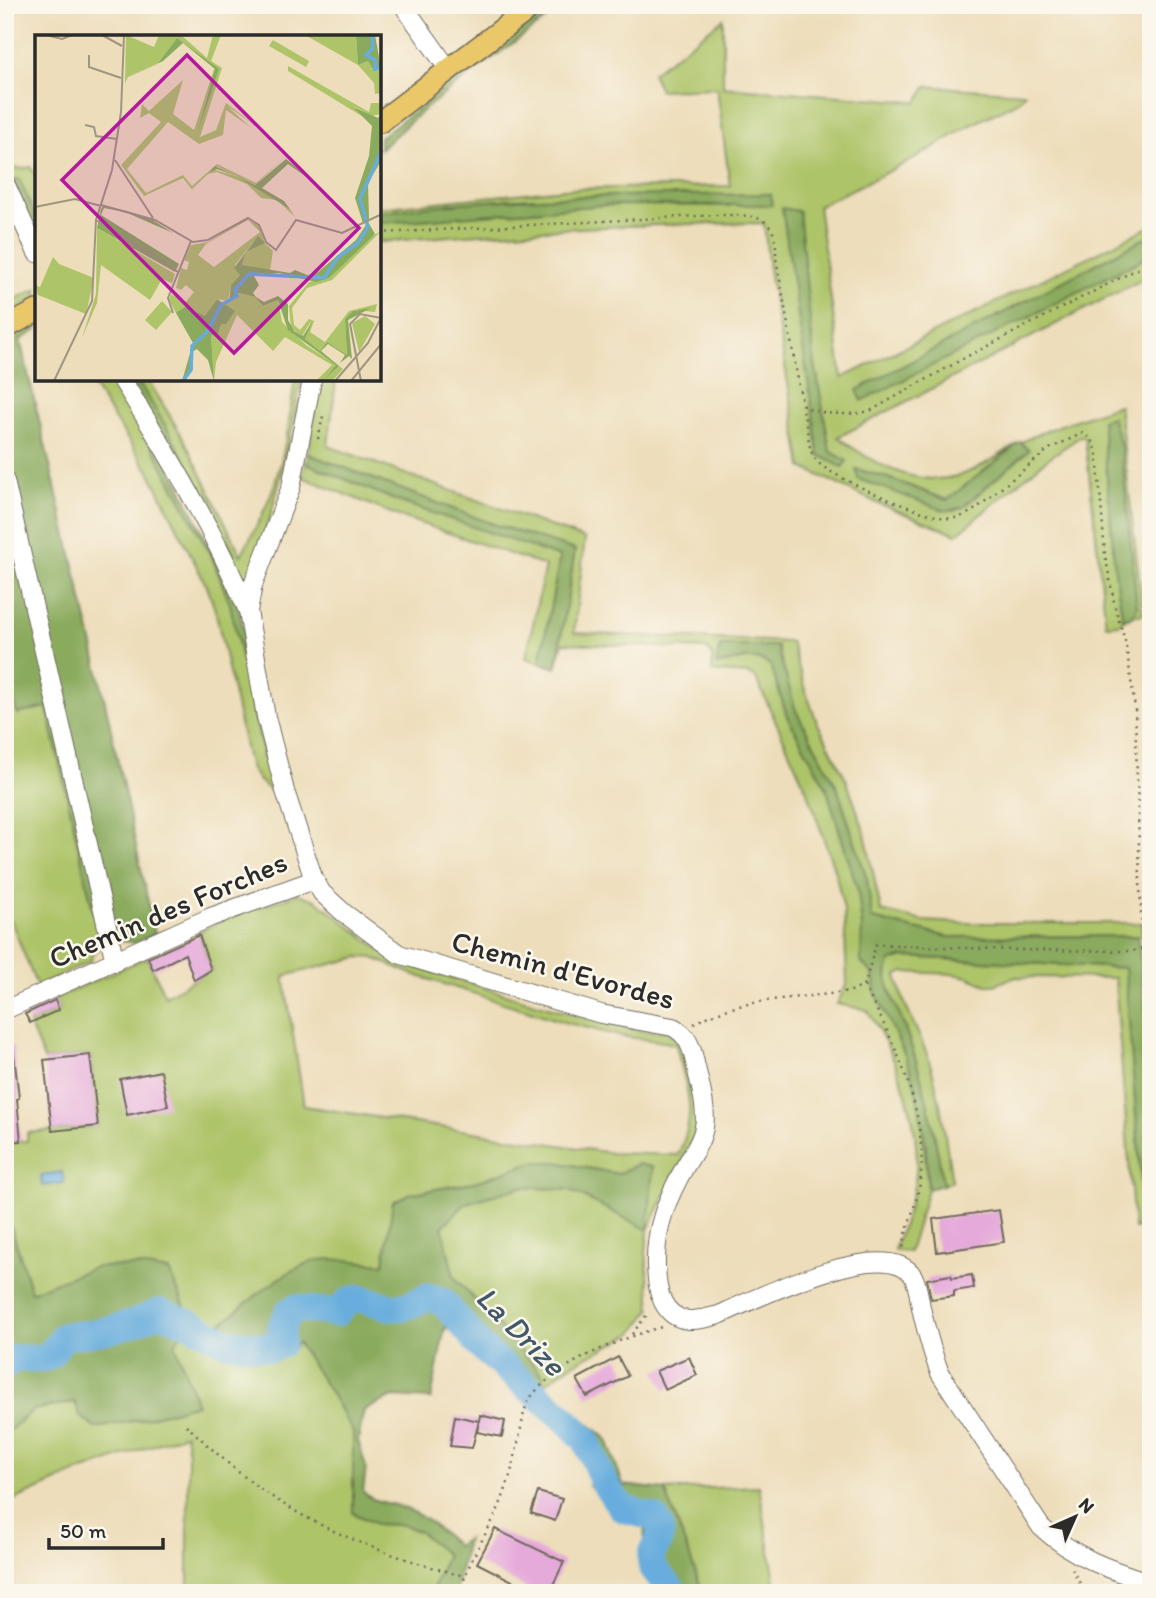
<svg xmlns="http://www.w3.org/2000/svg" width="1156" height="1598" font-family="Itim,sans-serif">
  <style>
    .green { fill: #adc469; stroke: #6c784a; stroke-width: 2; fill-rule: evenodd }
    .forest { fill: #8aaa5d; stroke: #5a6a44; stroke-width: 2 }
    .water { fill: #67addd; stroke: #496c84; stroke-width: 2 }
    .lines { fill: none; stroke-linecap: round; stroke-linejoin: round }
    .river { stroke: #67addd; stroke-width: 28 }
    .building { fill: #e5aada }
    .minor-casing { stroke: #6f695d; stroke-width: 20 }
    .major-casing { stroke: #6f695d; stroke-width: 24 }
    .path { stroke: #6f695d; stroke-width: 2.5; stroke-dasharray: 2 5; stroke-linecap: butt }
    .minor { stroke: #fff; stroke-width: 18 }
    .major { stroke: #eac769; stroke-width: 21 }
    .labels { text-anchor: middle; stroke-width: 5; stroke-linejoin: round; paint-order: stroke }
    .street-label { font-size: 30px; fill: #2b2b2b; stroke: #fbf7ec }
    .water-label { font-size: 32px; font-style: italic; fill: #405869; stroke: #fbf7ec }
    .inset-river { fill: none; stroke: #67addd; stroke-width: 3.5 }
    .inset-road { fill: none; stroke: #9f9681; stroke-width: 2 }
    .view { fill: #b5179e; fill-opacity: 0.15; stroke: #b5179e; stroke-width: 3.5 }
    .inset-edge { fill: none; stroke: #2b2b2b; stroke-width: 3.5 }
  </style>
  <rect width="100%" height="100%" fill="#fbf7ec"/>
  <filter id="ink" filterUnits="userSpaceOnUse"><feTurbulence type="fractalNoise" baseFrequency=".0143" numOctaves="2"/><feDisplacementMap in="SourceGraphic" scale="14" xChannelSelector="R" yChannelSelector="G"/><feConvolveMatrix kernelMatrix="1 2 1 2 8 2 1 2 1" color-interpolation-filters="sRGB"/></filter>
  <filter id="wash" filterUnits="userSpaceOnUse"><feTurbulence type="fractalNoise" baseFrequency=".00686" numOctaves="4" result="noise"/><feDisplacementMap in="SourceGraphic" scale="28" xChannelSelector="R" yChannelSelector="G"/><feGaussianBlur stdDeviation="1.57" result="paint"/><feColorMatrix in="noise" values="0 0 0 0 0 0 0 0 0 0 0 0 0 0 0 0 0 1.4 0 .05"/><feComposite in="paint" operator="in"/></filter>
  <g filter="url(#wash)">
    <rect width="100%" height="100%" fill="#edddba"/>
    <path class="green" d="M723 19V87L917 102 927 86 1025 93 1019 101 969 126 914 159 818 206 842 378 1151 226V235L858 390 862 400 1151 255V275L838 437C874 465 921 491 966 473 985 466 1001 453 1018 444 1049 427 1086 417 1119 405L1143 614 1132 616 1137 608 1121 446 1112 418 1102 420 1115 571 1123 620 1120 624 1106 625 1085 438 1081 436 1046 460 957 534 877 503 802 467 769 270 764 223C634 224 509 230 380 242L381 223 606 205 731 206 669 196H598L508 199 380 213V208L564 189 730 186 717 88 660 90 652 73ZM814 358 830 452 846 461 843 467 819 454ZM1028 450 963 507 954 511 856 470 888 478 947 500Z
      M6 166 21 169 31 167 37 179V220L19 180 13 182Z
      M37 289V298L5 315V304Z
      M89 380H110L147 437 212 557 230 604 264 759 269 758 277 791 273 792 259 781 251 769 247 756 216 613 208 589 150 473Z
      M137 380H148L185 441 241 555C255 530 269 504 277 476 287 445 290 412 295 380H301C289 452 272 523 244 591L228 556 234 554 209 501Z
      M320 380H336L328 446 585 539 574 633 791 642 806 692 817 722 846 779 865 833 881 911 923 921 960 923H1141L1142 936 948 937 872 919 867 879 837 787 796 711 777 646H720L716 665C734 662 757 652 771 666L787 716 826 787 858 891 862 926 861 962 873 974 875 991 904 1053 914 1081 921 1112 928 1189 909 1252 894 1250C903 1225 913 1200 916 1173 921 1121 895 1052 867 1010L837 1004 847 983 844 910 836 875 809 795 756 678 749 674 712 672V655L707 649 563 643 556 668 575 550 490 523 308 454Z
      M306 463 395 500 560 557 540 663 526 658 545 566 396 515 302 477Z
      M5 660 17 713 47 706 101 946 92 955 91 961 37 987 11 921 5 922Z
      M298 894 316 900 391 958 414 967 609 1025 644 1031H666L687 1049 700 1124 648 1230 646 1252 651 1309 632 1334 571 1365 543 1385V1375L454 1277 442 1227 466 1203 521 1187 570 1190 584 1195 638 1164 618 1174 556 1162H532L475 1182 409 1194 393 1202 384 1264 319 1260 254 1297 211 1332 190 1319 169 1271 31 1292 5 1207V1142L27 1141V1133L98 1126 90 1055 44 1060 29 1023 59 1010 54 999 147 957 165 996 211 970 198 932 231 916ZM359 957 373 958 412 974 564 1022 620 1036 665 1042 676 1045C686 1088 699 1112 678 1155L611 1153 304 1106 284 976Z
      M903 957 1125 968 1143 1212H1151V1223L1134 1229 1115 978 1015 977 994 985H986L968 977 954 974 904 972 897 975C901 1002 916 1026 926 1052 941 1092 945 1138 952 1181L943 1185C934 1124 922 1071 899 1013 892 996 882 980 890 962Z
      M185 1327 215 1343 245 1347 255 1352 283 1356 298 1343 330 1392 353 1432V1513L376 1524 404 1525 420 1532 447 1555 431 1593H188V1454L185 1434 75 1473 5 1504V1434L33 1410 75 1402 80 1416 95 1428 144 1419 196 1404 175 1344Z
      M759 1486 777 1593H703L665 1490Z"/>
    <path class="forest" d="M553 5H565L475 71 422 111 380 149V137Z
      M16 179H19L37 220V236L13 182Z
      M771 194 772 205H606L380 223V213C509 193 641 196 771 194Z
      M782 208 799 211 814 358 830 451 847 461 842 467 819 455Z
      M1151 235V255L862 401 857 390Z
      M37 322V330L20 340 91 637 155 934 135 943 121 940 101 946 47 707 17 714 5 660V340Z
      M110 380H118L160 445 239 607 269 758 264 759 230 604 212 557 147 437Z
      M130 380H137C174 436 205 495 234 555L228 556Z
      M1112 417 1121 446 1137 608 1132 616 1123 620 1115 571 1102 420Z
      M1020 442 1029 450 963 507 946 511 858 479 856 469 888 478 947 500Z
      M308 454 490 523 575 550 556 668 540 663 560 557 395 500 306 463Z
      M720 646H777L796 711 837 787 867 879 872 919 948 937 1138 936 1151 1070V1212L1144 1213 1125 968 903 957 890 962C882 980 892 996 899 1013 922 1070 934 1124 943 1185L928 1189 926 1146 914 1081 904 1053 875 991 873 974 861 962 862 926 858 891 826 787 787 716 771 666C757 652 733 662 716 665Z
      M532 1162H556L618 1174 638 1164 653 1167 648 1230 570 1190 521 1187 466 1203 442 1227 454 1277 543 1375V1385L607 1439 623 1485 665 1490 703 1593H658L642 1569 645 1528 607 1506 589 1485 593 1478C591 1470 590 1459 587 1452 573 1422 502 1372 474 1351 464 1343 457 1333 445 1327L431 1399 393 1397 364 1410 358 1441 366 1467 363 1492C374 1503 384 1501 398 1506 422 1513 439 1530 457 1546L467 1539 455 1593H431L447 1555 420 1532 404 1525 376 1524 353 1513V1432L330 1392 298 1343 283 1356C257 1355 235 1342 211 1332 236 1312 288 1265 319 1260 339 1257 363 1263 384 1264L393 1202 409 1194 475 1182Z
      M5 1207 31 1292 95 1267 139 1266 169 1271 190 1319 175 1344 197 1404 144 1419 95 1428 80 1416 75 1402 33 1410 5 1434Z"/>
    <path class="water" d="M62 1172 64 1183 42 1186 41 1175Z"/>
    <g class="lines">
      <path class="river" d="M5 1365 16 1358 41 1359 49 1356 64 1336C100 1333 126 1328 159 1312L187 1322 227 1342 273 1348 281 1344V1328L289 1311 296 1308 336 1313 349 1301 358 1298 392 1307H405L427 1297 434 1298 444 1303 483 1349 562 1416 586 1440 604 1483 622 1508 655 1518C671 1540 646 1546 652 1566 654 1572 669 1585 674 1593"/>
    </g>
    <g id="blocks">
      <path class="building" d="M199 935 211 970 194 980 185 954 153 970 148 958Z
        M55 1000 59 1010 30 1023 25 1014Z
        M5 1046H13L19 1098 17 1099 21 1141 5 1142Z
        M90 1055 98 1126 52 1131 44 1060Z
        M161 1071 168 1106 127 1115 120 1079Z
        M999 1210 1004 1242 937 1252 933 1219Z
        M951 1275 952 1278 972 1275 974 1288 954 1291V1296L931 1299 927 1279Z
        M618 1357 628 1376 587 1397 577 1379Z
        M689 1357 697 1375 665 1390 656 1371Z
        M480 1415 505 1421 502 1437 477 1432Z
        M455 1416 479 1421 472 1448 450 1446Z
        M538 1492 562 1499 555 1521 531 1513Z
        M495 1529 564 1562 549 1593H536L477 1563Z"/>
    </g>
  </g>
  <g filter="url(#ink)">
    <use href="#blocks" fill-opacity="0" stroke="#6f695d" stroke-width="2"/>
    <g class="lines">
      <g class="minor-casing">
        <path id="minor" d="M403 5 449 70
          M5 183 37 253
          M122 380C169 455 213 529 248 611
          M312 380 291 487 253 585 248 611 266 717 285 791 314 880 322 893 344 913 399 954 601 1014 673 1027C685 1034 689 1041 693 1054 697 1074 708 1107 704 1127 702 1141 693 1153 686 1165 667 1198 655 1227 656 1266 657 1279 657 1290 663 1302 675 1326 697 1321 719 1315 752 1300 887 1234 913 1276 919 1287 919 1300 922 1312 927 1333 932 1353 940 1373L1041 1527C1075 1558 1108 1569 1151 1583
          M5 481 115 962
          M5 1010 211 917 314 880"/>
      </g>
      <g class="major-casing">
        <path id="major" d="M380 122 534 5
          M5 328 37 311"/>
      </g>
      <path class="path" d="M380 233 717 215C754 215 778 213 776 258L810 447C812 455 815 460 821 465 841 481 922 516 947 518 959 519 967 515 977 508L1049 449 1083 433 1089 437 1094 443 1097 453 1105 554 1115 607 1126 644 1135 709 1142 949
        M803 404C814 416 857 416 872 410L968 356 1151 262
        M318 439 324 412
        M1142 949 1151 938
        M864 986C895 1043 926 1107 921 1175 919 1200 907 1223 903 1248
        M694 1024C742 995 803 1000 856 990L865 983 876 944 1012 950 1132 951 1142 949
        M632 1334 649 1312
        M186 1425C212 1449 238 1474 268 1494 326 1534 396 1558 464 1576
        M1072 1569 1085 1593
        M460 1593C468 1559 489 1532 502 1500 510 1478 516 1455 520 1433 522 1424 523 1415 526 1406 541 1369 626 1336 662 1327"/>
      <use href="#minor" class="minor"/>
      <use href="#major" class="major"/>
    </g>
  </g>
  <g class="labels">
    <g class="street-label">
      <text transform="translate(168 910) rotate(-23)" y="10">Chemin des Forches</text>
      <text transform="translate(563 970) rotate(15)" y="10">Chemin d'Evordes</text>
    </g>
    <g class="water-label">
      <text transform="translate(521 1331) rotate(45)" y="11">La Drize</text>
    </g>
  </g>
  <g transform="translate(35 35)">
    <rect width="346" height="346" fill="#edddba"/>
    <path d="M91 0 119 12 124 0H146L172 23 178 0H186L176 26 187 33 165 102 181 95 191 68 217 88 192 71 215 92 191 75 188 100 164 109 133 87 92 134 111 158 148 140 157 151 182 129 221 148 250 122 220 150 181 131 180 135 201 141 246 166 255 174 260 182 242 165 226 163 212 149 182 137 173 139 157 154 159 157 148 143 109 161 86 130 126 87 114 78 105 83 107 69 114 76 148 45 138 79 159 95 179 34H183L142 3 123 28 93 42 90 48ZM241 0 238 5 274 26 271 32 234 11ZM270 0H321L323 30 333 26 339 36 346 33V58L340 59 339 48 323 30ZM253 31 334 77 336 68H346V79L337 81 318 71 330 83 253 36ZM212 184 224 191 230 208 238 216 235 236 207 230 211 217 229 208 220 205 200 230 205 240 196 250 193 266 182 264 170 282 159 276 141 278 134 265 136 259 150 268 159 257 151 250 146 255 141 253 146 233 152 235 154 227 149 225 156 210 173 207ZM213 185 225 197 179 232 163 220 171 209ZM62 193 140 239 137 248 127 244 115 265 66 230 62 268 47 303 61 259ZM346 196 297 245 272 253 257 273 259 290 265 295 274 284 279 286 275 297 290 307 314 276 342 269 340 277 321 275 310 284 312 320 292 307 285 316 270 304 276 286 267 301 256 293 254 271 274 247 294 243 327 207ZM18 222 24 229 59 243 51 279 3 260 0 250 5 252ZM204 258 220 262 228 271 243 265 247 287 271 310 302 330 290 344 304 331 308 334 297 346H281L297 330 250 302 238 316 202 280 181 327 179 346 176 300 186 289 190 269ZM127 266 137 277 121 295 110 285ZM330 281 340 289 324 317 317 288Z" fill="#adc469" fill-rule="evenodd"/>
    <path d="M321 0H340L346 33 339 36 333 26 323 30ZM142 3 184 34 163 96 180 34 148 8 128 26 91 44 123 28ZM318 72 343 83 346 79V126L333 148 334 184 328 188 320 163 334 121 337 91ZM251 124 283 150 253 129 227 153 249 166 255 174 201 141 182 134 174 137 180 131 220 150ZM68 171 92 176 116 184 138 198 90 177 69 173 66 180 144 229 140 237 62 193 66 174ZM333 187 340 199 294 243 281 247 244 238 219 241 224 250 218 258 221 262 229 267 243 261 253 269V285L259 296 268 301 277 287 270 304 285 316 292 307 312 320 310 284 318 276 336 273 313 285 317 324 314 321 305 328 310 320 293 309 286 316 304 331 290 344 301 330 253 295 243 265 228 271 220 262 204 258 194 266 196 250 205 240 199 233 223 201 230 208 211 217 207 230 255 238 260 235 277 242 321 205ZM182 264 200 276 191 289H186L182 301 176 300 179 346 173 325 162 314 157 317 158 333 147 346 158 308 141 278 150 272 170 281Z" fill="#8aaa5d"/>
    <path class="inset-river" d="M337 0 338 13 331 20 340 25V34L347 32M148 346 156 335 157 311 173 296 186 270 202 261 200 255 214 239 289 243 303 222 323 208 333 192 325 164 347 115"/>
    <path class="inset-road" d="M11 0 27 4 37 0M67 0 87 11M54 20V32L86 43M50 90 59 92 61 101 82 104M80 125 118 183M66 170 120 185 158 207 173 205 213 183 224 190 231 207 241 215 261 185 307 198 347 179M0 172 40 164 66 171M61 185 143 237M138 278 133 263 156 206M19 346 57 266 61 185 77 135 86 77 89 0M300 346 333 308 347 281M316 346 347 308M326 346 315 289 325 279 346 283"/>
    <path class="view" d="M152 20 324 193 199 318 27 145Z"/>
    <rect width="346" height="346" class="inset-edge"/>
  </g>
  <rect width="1156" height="1598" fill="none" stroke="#fbf7ec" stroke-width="28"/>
  <g transform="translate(1075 1517) rotate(45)" stroke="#fbf7ec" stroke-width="5" paint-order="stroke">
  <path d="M0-5L12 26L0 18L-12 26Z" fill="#2b2b2b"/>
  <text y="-10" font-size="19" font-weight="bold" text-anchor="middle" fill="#2b2b2b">N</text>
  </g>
  <path d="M49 1538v10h114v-10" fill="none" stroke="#2b2b2b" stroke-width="3.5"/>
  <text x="60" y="1538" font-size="21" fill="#2b2b2b" stroke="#fbf7ec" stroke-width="5" paint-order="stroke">50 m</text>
</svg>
